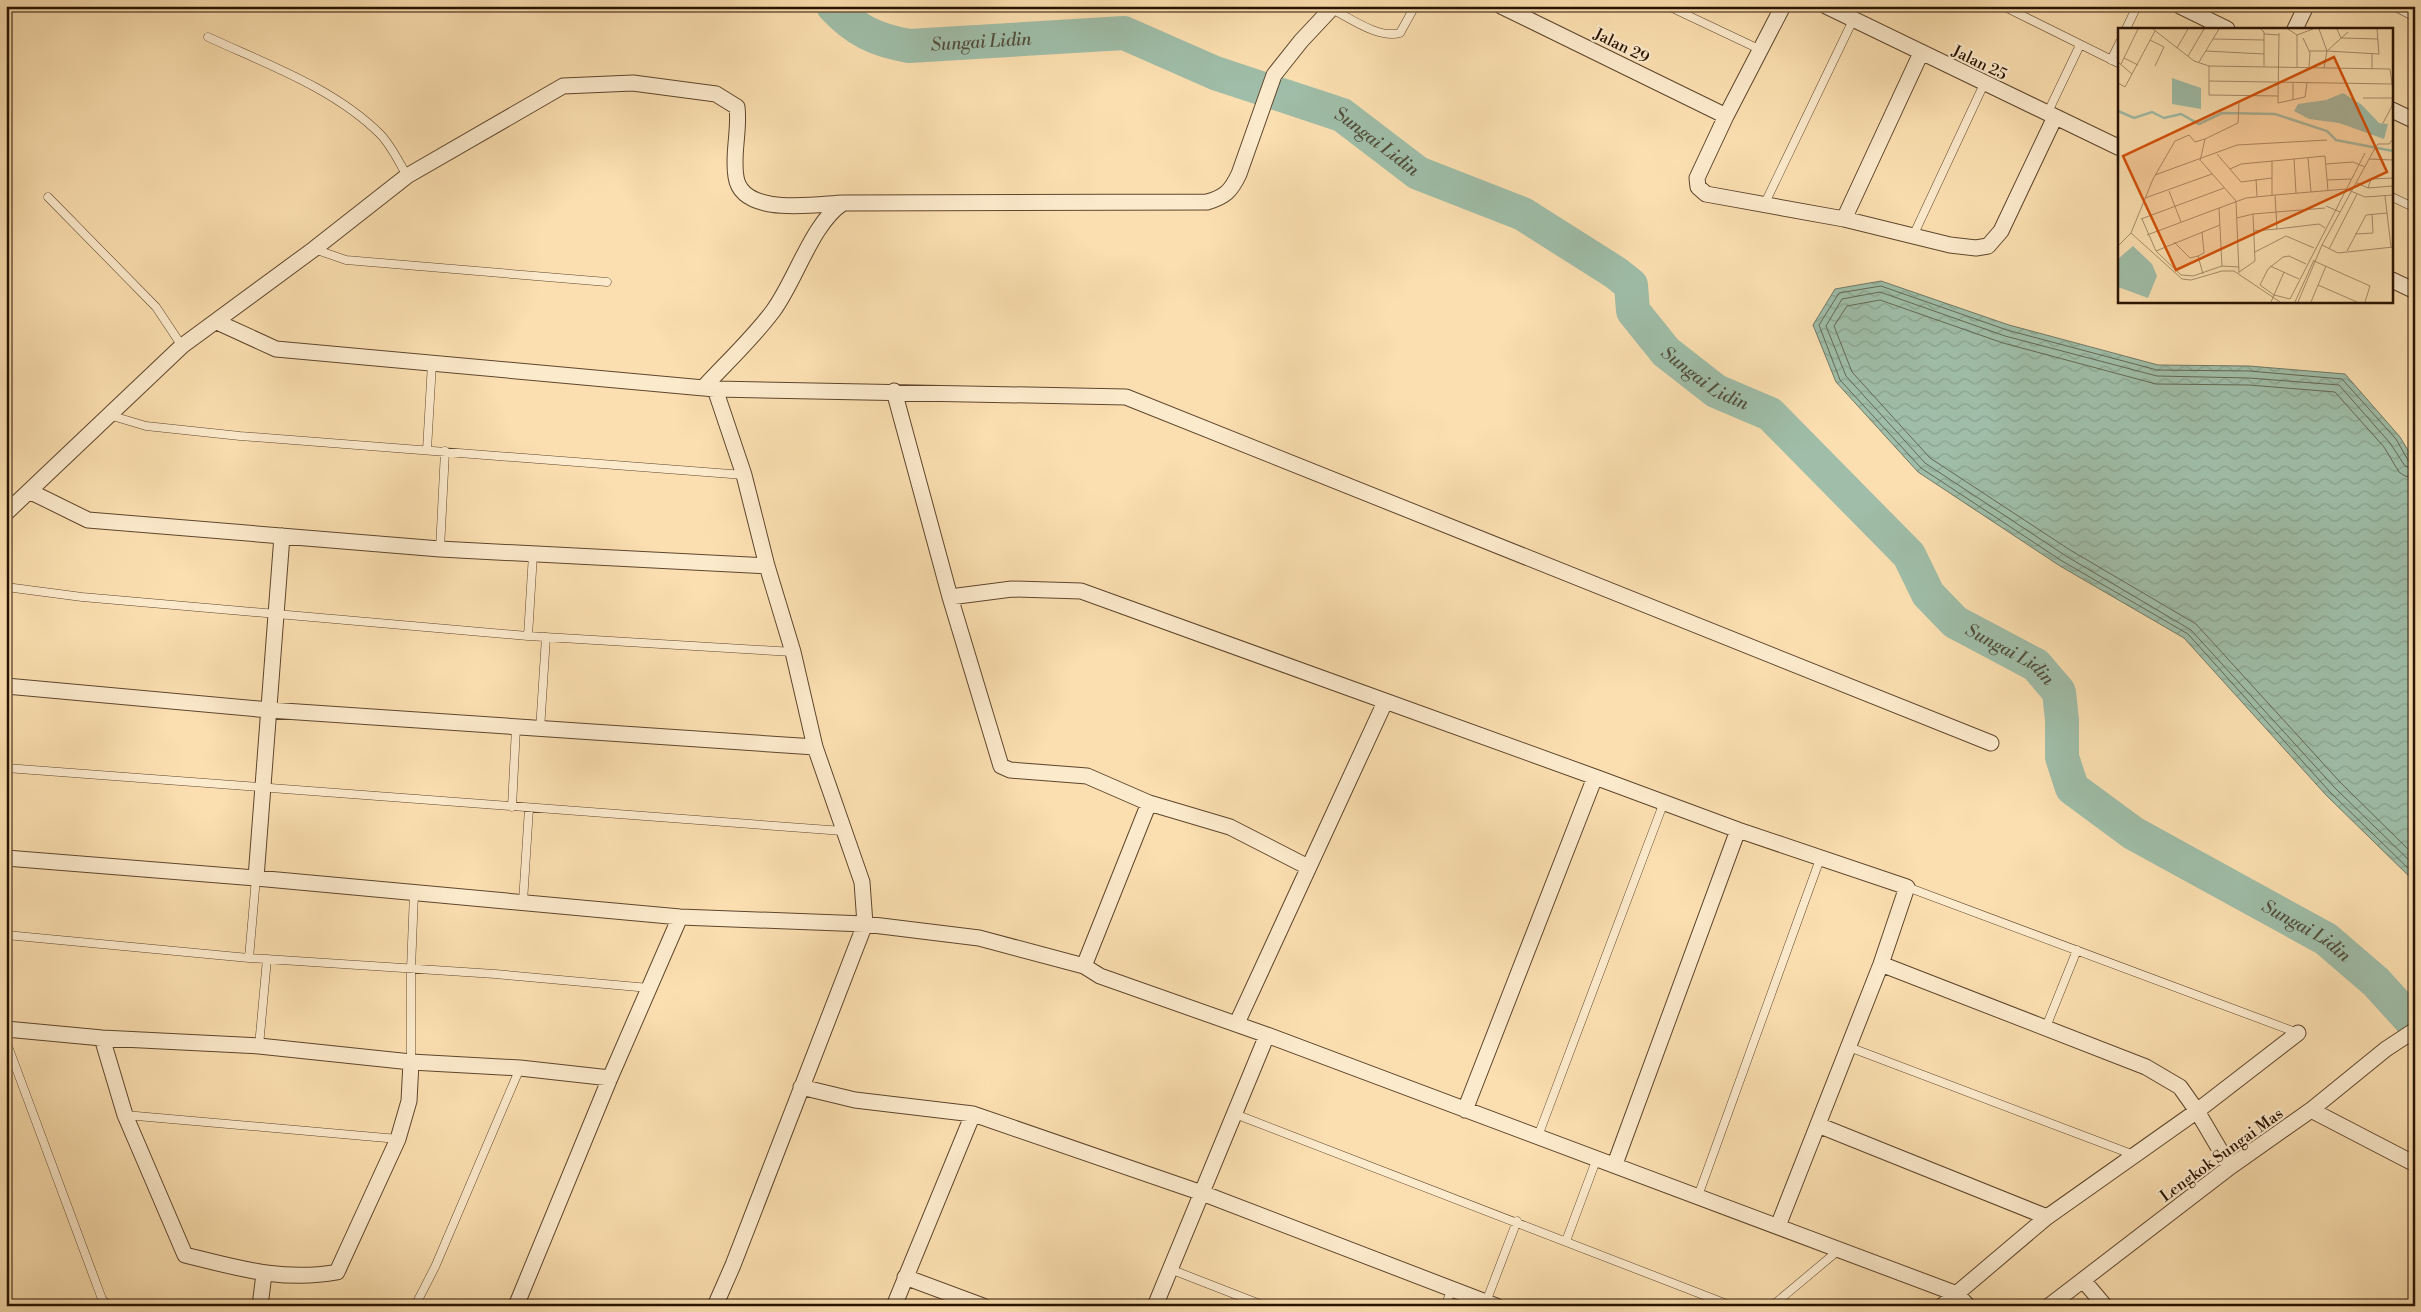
<svg xmlns="http://www.w3.org/2000/svg" width="2421" height="1312" font-family="'Libre Bodoni',serif">
  <style>
    .water { fill: url(#water-waves); stroke: #707965 }
    .lines { fill: none; stroke-linecap: round; stroke-linejoin: round }
    .shore { stroke: #646854; stroke-width: 1 }
    .river { stroke: #9fbda8; stroke-width: 34 }
    .lane-casing { stroke: #5e462c; stroke-width: 9 }
    .street-casing { stroke: #5e462c; stroke-width: 17 }
    .lane { stroke: #fceacc; stroke-width: 8 }
    .street { stroke: #fceacc; stroke-width: 15 }
    .labels { text-anchor: middle; stroke-width: 4.5; stroke-linejoin: round; paint-order: stroke }
    .street-label { font-size: 16px; fill: #291300; stroke: #fceacc }
    .water-label { font-size: 18px; font-style: italic; fill: #524e3b; stroke: #fceacc }
    .inset-river { fill: none; stroke: #9fbda8; stroke-width: 2.5 }
    .inset-road { fill: none; stroke: #a78d6a; stroke-width: 1 }
    .view { fill: #d5520b; fill-opacity: 0.15; stroke: #d5520b; stroke-width: 2.5 }
    .inset-edge { fill: none; stroke: #291300; stroke-width: 2.5 }
  </style>
  <defs>
    <pattern id="water-waves" width="16" height="10" patternUnits="userSpaceOnUse" patternTransform="scale(1.25)"><rect width="16" height="10" fill="#9fbda8"/><path d="M0 5q4-4 8 0t8 0" fill="none" stroke="#89a28f"/></pattern>
  </defs>
  <rect width="100%" height="100%" fill="#fbdfb0"/>
  <filter id="stains"><feTurbulence type="fractalNoise" baseFrequency=".004" numOctaves="4"/><feColorMatrix values="0 0 0 0 .2 0 0 0 0 .09 0 0 0 0 .02 0 0 0 .5 -.17"/></filter>
  <radialGradient id="worn" r=".72"><stop offset=".6" stop-color="#630" stop-opacity="0"/><stop offset="1" stop-color="#630" stop-opacity=".3"/></radialGradient>
  <path class="water" d="M1881 281 2009 325 2158 365 2249 366 2345 374 2400 437 2415 462V882L2326 795 2184 638 2060 566 1918 472 1836 382 1813 325 1835 289Z"/>
  <g class="lines">
    <path class="shore" d="M2415 464 2409 462 2396 439 2342 379 2249 371 2157 370 2007 330 1881 286 1839 293 1819 325 1840 380 1921 468 2062 561 2188 634 2330 792 2415 875
      M2415 470 2405 466 2390 443 2339 385 2249 378 2157 376 2005 336 1880 292 1842 299 1826 326 1846 376 1925 463 2066 556 2191 630 2335 788 2415 866
      M2415 478 2405 476 2399 472 2384 447 2335 392 2249 385 2156 384 2003 343 1880 300 1847 306 1834 326 1852 372 1930 458 2070 550 2196 624 2340 782 2415 856"/>
    <path class="river" id="s1" d="M833 6C856 31 876 40 909 46L1124 33 1215 73 1342 115 1418 173 1523 214 1616 273 1631 285 1633 311 1666 352 1716 391 1770 414 1909 555 1928 594 1955 622 2036 665 2059 692 2062 720V757L2072 788 2133 833 2326 939 2376 982 2415 1025"/>
    <g class="lane-casing">
      <path id="lane" d="M1668 6 1761 50
        M2003 6 2120 64
        M2393 6 2415 17
        M1330 8C1350 18 1378 39 1400 33L1415 6
        M2126 29 2137 6
        M208 37C266 64 334 88 380 134 391 145 399 162 407 176
        M2111 60 2120 42
        M2047 114 2080 45
        M48 197 156 307 182 346
        M2392 197 2415 208
        M1765 203 1853 20
        M1913 236 1984 84
        M314 249 346 260 607 282
        M109 415 146 426 240 436 744 475
        M427 450 432 363
        M440 549 445 451
        M6 587 82 597 528 636 793 652
        M528 636 533 554
        M540 730 546 637
        M6 768 843 831
        M512 807 516 728
        M1907 887 2298 1033
        M523 902 529 808
        M6 935 249 958 495 974 649 988
        M249 958 256 878
        M2046 1027 2077 950
        M6 1041 102 1299 108 1306
        M259 1046 267 959
        M1849 1047 2134 1155
        M411 1062V969L414 893
        M1235 1114 1732 1306
        M125 1115 398 1139
        M1538 1136 1664 802
        M1698 1196 1820 859
        M1566 1241 1597 1158
        M1170 1269 1265 1306
        M1486 1302 1517 1221
        M415 1306 435 1267 520 1068
        M1445 1306 1452 1289
        M1772 1306 1840 1249"/>
    </g>
    <g class="street-casing">
      <path id="street" d="M1501 6 1726 116
        M1783 6 1726 116 1697 178 1698 187 1706 194 1844 219 1950 245 1976 248 1988 246 2001 231 2055 117
        M1826 6 2120 148
        M2180 6 2227 29
        M2295 29 2306 6
        M2392 110 2415 121
        M1844 219 1921 53
        M2392 280 2415 291
        M217 322 276 349 715 389 1126 397 1991 743
        M703 388C726 363 753 338 773 311 796 280 812 223 843 203L1207 202C1225 197 1231 191 1239 174L1274 75 1301 41 1331 9
        M715 389 744 475 767 566 793 652 815 747 862 882 865 924 733 1265 715 1306
        M894 391 950 597 1001 766 1010 770 1087 776 1149 803 1230 827 1308 867
        M29 491 88 520 440 549 767 566
        M6 513 182 346 314 249 407 176 563 86 633 83 716 94 737 107C740 130 732 154 736 177 742 217 816 204 843 203
        M950 597 1012 589 1081 591 1595 777
        M6 686 269 710 815 747
        M6 858 256 878 680 917 865 924 979 938 1084 966 1100 976 1267 1035
        M256 878 282 536
        M1881 964 2146 1067 2180 1087 2197 1111 2230 1167
        M1084 966 1149 803
        M1237 1023 1385 702
        M6 1029 102 1038 259 1046 411 1062 520 1068 610 1078
        M102 1038 125 1115 185 1255C238 1268 283 1282 337 1272L398 1139 409 1101 411 1062
        M801 1087 855 1100 973 1114 1202 1193 1496 1306
        M1465 1110 1595 777 1738 830 1907 887 1881 964 1778 1226
        M2311 1110 2415 1164
        M1818 1125 2047 1217
        M1615 1164 1738 830
        M905 1277 983 1306
        M2083 1280 2105 1306
        M260 1306 264 1274
        M516 1306 610 1078 680 917
        M894 1306 973 1114
        M1155 1306 1267 1035 1957 1294 1968 1306
        M1942 1306 2047 1217 2197 1111 2298 1033
        M2049 1306 2230 1167 2311 1110 2386 1049 2415 1030"/>
    </g>
    <use href="#lane" class="lane"/>
    <use href="#street" class="street"/>
  </g>
  <g class="labels">
    <g class="street-label">
      <text transform="translate(1622 45) rotate(26)" y="6">Jalan 29</text>
      <text transform="translate(1980 62) rotate(26)" y="6">Jalan 25</text>
      <text transform="translate(2221 1154) rotate(-36)" y="6">Lengkok Sungai Mas</text>
    </g>
    <g class="water-label">
      <text dy="6" stroke="none"><textPath href="#s1" startOffset="160">Sungai Lidin</textPath></text>
      <text dy="6" stroke="none"><textPath href="#s1" startOffset="580">Sungai Lidin</textPath></text>
      <text dy="6" stroke="none"><textPath href="#s1" startOffset="1000">Sungai Lidin</textPath></text>
      <text dy="6" stroke="none"><textPath href="#s1" startOffset="1419">Sungai Lidin</textPath></text>
      <text dy="6" stroke="none"><textPath href="#s1" startOffset="1855">Sungai Lidin</textPath></text>
    </g>
  </g>
  <g transform="translate(2118 28)">
    <rect width="275" height="275" fill="#fbdfb0"/>
    <path d="M54 50 83 60V81L54 76ZM225 65 244 77 261 95 270 96 266 111 221 95 191 91 176 83 180 76 208 72ZM15 218 34 236 39 248 30 270 0 259V231Z" fill="#9fbda8"/>
    <path class="inset-river" d="M0 83 16 90 34 84 46 90 63 86 81 96 104 85 157 86 209 103 218 112 275 123M0 107V135"/>
    <path class="inset-road" d="M35 1 76 33 91 38 272 41 275 63M143 1 146 4V38M170 1 179 7 195 1M201 1 209 23 206 40M219 1 223 10 260 11M161 5 160 75 187 69 189 55M146 6 161 7M179 7V40M185 10 192 25 191 39M95 11 146 12M32 12 46 19 37 38M59 20 70 1M88 23 146 26M191 23H209L230 4M209 23 261 26 259 1M70 28 86 1M6 30 20 37M0 34 14 46M81 34 101 1M3 36 20 1M91 38V67L160 68M254 41V25M91 53 274 56M175 54V72M0 55 7 59 37 3M245 70H275M265 95 274 78 275 64M99 126 123 154 154 150M190 130 193 164M251 131 275 132M82 133 87 111 120 95 121 75M83 133 118 173 121 245M154 133V167M208 136 235 134 247 139M112 141 123 136 176 131M37 147 119 117 209 112M138 151 139 168M209 152 233 151M239 155 250 160 275 158M250 160 253 151 275 150M51 163 63 194M178 165 176 131 207 128 210 163M267 168 273 219M27 170 94 146M208 178 222 184M119 190 135 186 207 180M23 191 106 160M24 191 38 223 63 247 75 248 104 238 101 180M207 200 201 196 159 201 157 167 228 161 247 169 275 167M136 203 159 201M13 205 64 251 73 252 104 243H116L162 274M237 206 255 205 254 186M29 207 128 170 157 167M56 214 72 230 80 228 86 225 84 204M204 217 220 225 275 219M0 218 13 205 35 151 57 113 71 107 77 114 87 111M211 221 239 166M38 223 102 197M229 223 248 187 269 185M137 224 168 208 196 220M80 228 85 246M196 233 252 258 247 274M188 236 171 228 165 229 150 241 142 257 156 267 172 271 247 125M104 238 121 239M152 238 181 251M121 244 137 233 135 186M200 257 239 274M153 274 166 244M177 274 196 232M180 274 204 217 256 122 260 116H271L275 111M193 274 208 238"/>
    <path class="view" d="M216 29 269 144 58 242 5 128Z"/>
    <rect width="275" height="275" class="inset-edge"/>
  </g>
  <rect width="2421" height="1312" fill="none" stroke="#fbdfb0" stroke-width="25"/>
  <rect x="8" y="8" width="2406" height="1297" fill="none" stroke="#291300" stroke-width="2.5"/>
  <rect x="12" y="12" width="2396" height="1287" fill="none" stroke="#291300"/>
  <rect width="100%" height="100%" filter="url(#stains)"/>
  <rect width="100%" height="100%" fill="url(#worn)"/>
</svg>
